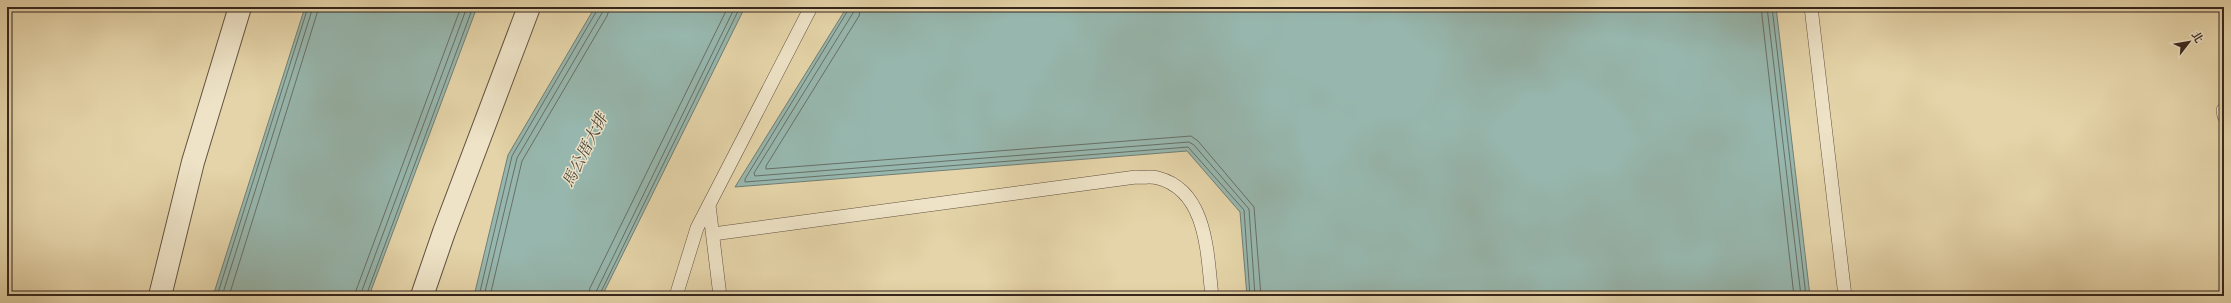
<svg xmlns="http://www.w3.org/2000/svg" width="2231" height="303" font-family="'Old Standard TT','Noto Serif TC',serif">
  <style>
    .water { fill: #97b7ae; stroke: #717d74 }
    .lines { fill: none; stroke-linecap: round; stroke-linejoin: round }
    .shore { stroke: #676f66; stroke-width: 1 }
    .lane-casing { stroke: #625240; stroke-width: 14 }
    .street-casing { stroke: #625240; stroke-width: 24 }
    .lane { stroke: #eee3c7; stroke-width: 13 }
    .street { stroke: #eee3c7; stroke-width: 22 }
    .labels { text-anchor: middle; stroke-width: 3; stroke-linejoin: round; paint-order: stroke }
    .water-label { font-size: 16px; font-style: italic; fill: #4f4b41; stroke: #eee3c7 }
  </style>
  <rect width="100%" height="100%" fill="#e5d4a9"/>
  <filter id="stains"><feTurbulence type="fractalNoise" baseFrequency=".005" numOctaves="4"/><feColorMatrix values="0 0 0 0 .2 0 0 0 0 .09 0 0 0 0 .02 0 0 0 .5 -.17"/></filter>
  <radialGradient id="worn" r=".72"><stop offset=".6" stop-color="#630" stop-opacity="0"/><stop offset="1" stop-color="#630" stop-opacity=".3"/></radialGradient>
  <path class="water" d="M305 7H477L369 296H213Z
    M595 7H745L602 296H474L508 155Z
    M847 7H1776L1810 296H1247L1240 212 1187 151 735 187Z"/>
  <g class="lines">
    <path class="shore" d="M850 7 745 179V182L1188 147 1244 210 1250 296
      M855 7 853 13 754 173 755 176 1189 142 1194 145 1249 209 1255 296
      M861 7 859 16 766 166V169L1191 136 1198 141 1254 207 1261 296
      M1761 7 1794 296
      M1767 7 1801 296
      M1772 7 1806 296
      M217 296 308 7
      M222 296 313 7
      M229 296 319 7
      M354 296 461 7
      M360 296 467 7
      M366 296 473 7
      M479 296 512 156 599 7
      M484 296 517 158 602 13 604 7
      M490 296 522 161 607 16 610 7
      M588 296 590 288 728 7
      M594 296 735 7
      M599 296 740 7"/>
    <g class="lane-casing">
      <path id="lane" d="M1811 7 1845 296
        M2223 110 2224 116
        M709 205 720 296
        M713 234 1136 177C1143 178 1151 176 1158 178 1208 191 1207 255 1212 296
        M676 296 697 228 811 7"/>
    </g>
    <g class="street-casing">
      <path id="street" d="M160 296 193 162 240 7
        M422 296 444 232 529 7"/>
    </g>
    <use href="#lane" class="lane"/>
    <use href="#street" class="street"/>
  </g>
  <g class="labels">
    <g class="water-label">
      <text transform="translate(584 150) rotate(-63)" y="6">馬公厝大排</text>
    </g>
  </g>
  <rect width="2231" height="303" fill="none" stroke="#e5d4a9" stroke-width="24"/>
  <rect x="8" y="8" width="2215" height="287" fill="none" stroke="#37271d" stroke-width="2"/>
  <rect x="12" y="12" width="2207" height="279" fill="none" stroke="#37271d"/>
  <g transform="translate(2189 42) rotate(59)" stroke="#eee3c7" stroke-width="3" paint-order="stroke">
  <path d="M0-3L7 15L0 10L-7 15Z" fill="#37271d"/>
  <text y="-6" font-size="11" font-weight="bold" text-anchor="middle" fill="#37271d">北</text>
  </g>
  <rect width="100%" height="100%" filter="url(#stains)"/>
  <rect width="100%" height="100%" fill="url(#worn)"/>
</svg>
